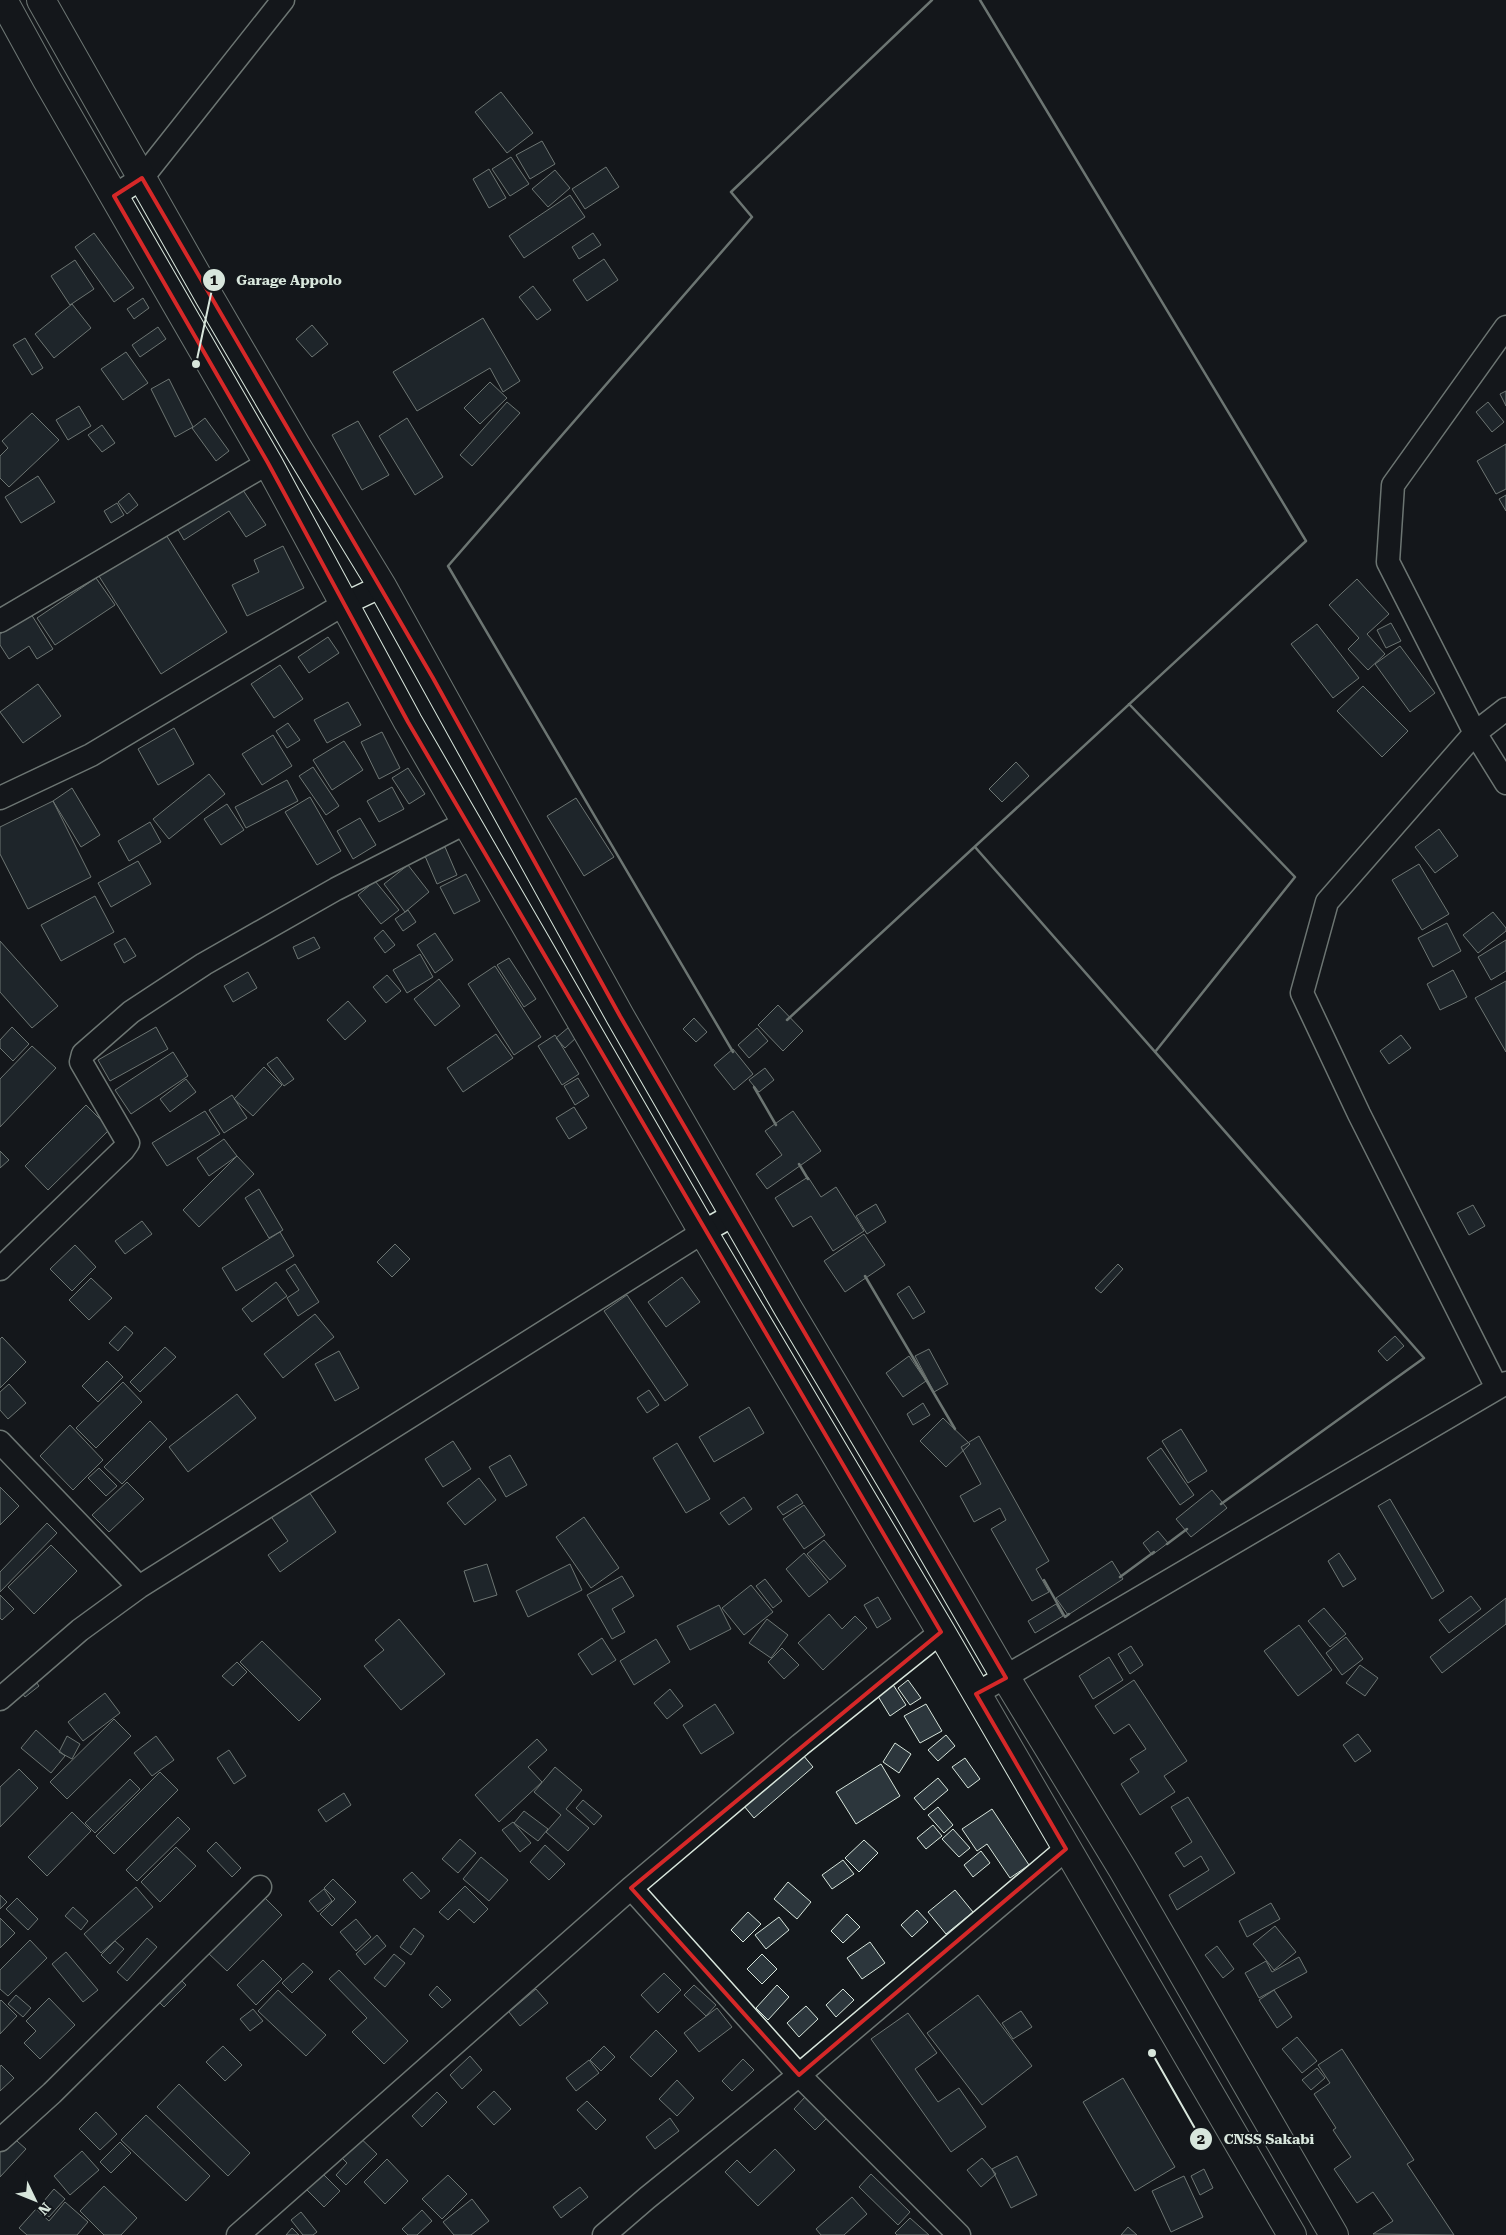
<svg xmlns="http://www.w3.org/2000/svg" width="1506" height="2235" font-family="'Roboto Serif',serif">
  <style>
    .building { fill: #2c363c; stroke: #d8e6dc }
    .lines { fill: none; stroke-linecap: round; stroke-linejoin: round }
    .street-casing { stroke: #d8e6dc; stroke-width: 25 }
    .primary-casing { stroke: #d8e6dc; stroke-width: 30 }
    .street { stroke: #14181c; stroke-width: 22 }
    .primary { stroke: #14181c; stroke-width: 28 }
    .wall { stroke: #d8e6dc; stroke-width: 2.5 }
    .marked { fill: none; stroke: #d62828; stroke-width: 4; stroke-linejoin: round }
    .leader { fill: none; stroke: #d8e6dc; stroke-width: 2 }
    .callout-dot { fill: #d8e6dc; stroke: #14181c; stroke-width: 2 }
    .mark-label { font-size: 15px; text-anchor: middle; font-weight: bold; fill: #111 }
    .callout-label { font-size: 14px; text-anchor: middle; font-weight: bold; fill: #d8e6dc; stroke: #14181c; stroke-width: 4; stroke-linejoin: round; paint-order: stroke }
  </style>
  <rect width="100%" height="100%" fill="#14181c"/>
  <path class="building" d="M501 92 533 133 507 153 475 112Z
    M542 141 555 164 530 179 516 155Z
    M511 157 529 184 510 196 492 169Z
    M606 167 619 187 585 209 572 189Z
    M489 169 506 198 489 208 473 179Z
    M555 170 570 188 548 207 532 189Z
    M570 195 585 217 524 258 509 236Z
    M94 233 134 288 114 302 75 247Z
    M593 233 601 245 579 259 572 247Z
    M604 259 618 280 587 301 573 280Z
    M75 260 94 289 70 305 51 276Z
    M533 286 551 310 537 320 519 297Z
    M143 298 149 308 134 319 127 309Z
    M72 304 91 328 54 358 35 334Z
    M483 318 520 381 503 392 490 368 417 411 393 372Z
    M312 325 328 344 312 357 296 339Z
    M158 327 166 339 140 357 132 345Z
    M25 338 43 368 32 375 13 345Z
    M126 352 148 383 123 400 101 369Z
    M169 379 193 427 175 437 151 389Z
    M490 382 507 398 480 424 464 408Z
    M1506 391V406L1500 394Z
    M507 402 520 413 472 466 460 455Z
    M1488 402 1504 422 1492 432 1476 412Z
    M79 406 91 426 68 440 56 420Z
    M32 413 59 440 9 487 0 478V456L8 448 2 441Z
    M205 418 229 451 216 461 192 428Z
    M407 418 443 477 415 495 379 436Z
    M358 421 389 475 362 490 332 435Z
    M102 425 115 443 102 452 88 435Z
    M1506 444V489L1496 494 1477 461Z
    M38 476 55 502 21 523 5 497Z
    M241 487 266 525 246 537 229 511 184 540 177 528Z
    M129 493 138 505 127 514 118 502Z
    M1506 495V511L1499 499Z
    M117 503 124 515 111 523 104 511Z
    M163 530 227 632 161 674 97 573Z
    M283 546 304 588 247 616 232 585 259 572 254 560Z
    M96 578 115 605 55 645 37 618Z
    M1357 579 1389 614 1367 634 1385 654 1368 670 1348 649 1359 638 1329 605Z
    M31 614 53 649 37 659 29 646 9 659 0 645V634Z
    M1391 623 1401 641 1386 648 1377 630Z
    M1317 624 1359 678 1333 698 1291 644Z
    M328 637 339 653 309 673 298 657Z
    M1400 646 1435 693 1410 712 1375 664Z
    M280 665 303 699 274 718 251 684Z
    M38 684 61 716 23 743 0 712Z
    M1363 686 1408 731 1382 757 1337 711Z
    M348 702 361 725 327 743 314 720Z
    M288 723 300 740 287 748 276 731Z
    M174 728 194 764 158 785 138 749Z
    M382 732 400 768 379 779 361 742Z
    M273 735 292 766 262 785 242 754Z
    M344 741 363 770 332 790 313 760Z
    M1016 762 1029 776 1002 802 989 789Z
    M313 767 339 806 326 815 299 776Z
    M408 768 425 794 409 804 392 778Z
    M209 774 225 794 169 839 153 819Z
    M287 780 298 801 246 828 235 807Z
    M392 787 404 809 379 822 367 801Z
    M72 788 100 835 81 847 53 801Z
    M310 797 341 851 317 865 285 812Z
    M576 798 614 857 584 876 547 816Z
    M53 801 91 877 28 909 0 854V827Z
    M227 804 244 830 221 845 204 819Z
    M360 818 376 845 353 859 337 831Z
    M150 822 161 842 129 861 118 841Z
    M1439 829 1458 856 1435 873 1415 847Z
    M445 847 457 875 437 884 425 856Z
    M138 861 151 884 111 907 98 883Z
    M1419 864 1449 914 1422 930 1392 880Z
    M408 865 429 892 405 912 384 884Z
    M466 874 480 901 454 914 440 887Z
    M375 881 399 910 381 924 358 895Z
    M95 896 114 932 61 961 41 925Z
    M408 910 416 922 403 931 395 919Z
    M1493 912 1506 928V931L1478 953 1463 935Z
    M1447 923 1461 951 1433 967 1418 938Z
    M383 930 395 945 385 953 374 938Z
    M435 933 453 960 435 973 417 945Z
    M314 937 320 948 298 959 293 947Z
    M125 938 136 956 124 963 114 944Z
    M1506 940V971L1491 980 1478 957Z
    M0 941 58 1006 32 1028 0 992Z
    M420 954 433 977 407 993 393 970Z
    M509 958 536 999 524 1007 497 965Z
    M495 966 541 1037 514 1055 468 984Z
    M1453 970 1467 997 1440 1010 1427 984Z
    M248 972 257 988 233 1002 224 986Z
    M387 975 401 991 386 1003 373 987Z
    M439 979 460 1006 435 1026 414 999Z
    M1506 981V1052L1475 998Z
    M348 1001 366 1021 345 1040 327 1020Z
    M778 1005 803 1031 783 1051 758 1025Z
    M694 1018 707 1032 696 1042 683 1029Z
    M12 1027 29 1044 13 1061 0 1048V1040Z
    M156 1027 168 1049 110 1081 98 1060Z
    M569 1027 577 1037 565 1048 556 1038Z
    M757 1028 768 1041 749 1058 738 1045Z
    M496 1034 513 1058 463 1092 447 1068Z
    M555 1035 579 1074 562 1085 538 1046Z
    M1401 1035 1411 1048 1389 1064 1380 1051Z
    M32 1046 56 1068 0 1127V1079Z
    M733 1049 753 1074 734 1090 714 1065Z
    M173 1052 188 1076 131 1114 115 1090Z
    M277 1057 294 1079 284 1086 267 1064Z
    M264 1067 282 1085 253 1116 234 1099Z
    M765 1068 774 1080 759 1092 749 1080Z
    M578 1078 589 1096 575 1105 564 1086Z
    M186 1079 196 1092 170 1112 160 1099Z
    M232 1095 247 1118 224 1133 209 1110Z
    M86 1105 110 1129 48 1190 25 1166Z
    M574 1107 587 1128 569 1139 556 1118Z
    M205 1111 220 1134 167 1166 152 1143Z
    M793 1111 821 1151 767 1189 756 1174 782 1155 765 1131Z
    M224 1139 237 1156 209 1176 197 1158Z
    M0 1151 9 1160 0 1168Z
    M237 1156 254 1174 199 1227 183 1210Z
    M808 1177 821 1197 836 1187 864 1231 833 1251 811 1216 793 1227 775 1198Z
    M259 1189 283 1230 269 1238 245 1198Z
    M876 1204 886 1222 867 1234 856 1216Z
    M1473 1205 1485 1226 1469 1235 1457 1213Z
    M142 1221 152 1234 125 1254 115 1241Z
    M280 1232 294 1256 236 1291 222 1268Z
    M864 1234 885 1265 845 1292 824 1261Z
    M395 1244 410 1259 392 1277 377 1262Z
    M75 1245 96 1267 72 1291 50 1269Z
    M295 1264 319 1302 298 1316 287 1298 299 1290 286 1270Z
    M1118 1264 1123 1269 1101 1293 1095 1288Z
    M682 1277 700 1302 666 1327 648 1302Z
    M91 1278 112 1298 89 1320 69 1300Z
    M276 1282 287 1296 252 1322 242 1309Z
    M909 1286 925 1312 913 1319 897 1294Z
    M627 1295 688 1385 665 1401 604 1311Z
    M315 1314 334 1337 283 1378 264 1354Z
    M125 1326 133 1333 118 1351 109 1343Z
    M1395 1336 1404 1346 1387 1361 1378 1351Z
    M2 1337 26 1362 0 1388V1339Z
    M165 1347 176 1357 140 1392 130 1382Z
    M929 1349 948 1384 934 1392 915 1356Z
    M339 1351 359 1388 335 1401 315 1364Z
    M909 1356 926 1381 903 1397 886 1373Z
    M107 1361 123 1377 98 1402 82 1386Z
    M123 1382 142 1402 96 1448 76 1428Z
    M9 1384 26 1403 8 1419 0 1410V1392Z
    M649 1390 659 1405 647 1413 637 1398Z
    M237 1394 256 1418 188 1472 169 1447Z
    M923 1403 930 1415 913 1425 907 1414Z
    M749 1407 764 1433 714 1462 699 1437Z
    M943 1418 970 1444 946 1467 920 1441Z
    M150 1421 167 1439 122 1484 104 1467Z
    M70 1425 103 1460 73 1490 40 1456Z
    M1181 1429 1207 1471 1188 1483 1162 1441Z
    M979 1436 1049 1561 1036 1569 1049 1592 1032 1601 991 1529 1006 1520 1000 1508 974 1522 960 1496 981 1484 961 1447Z
    M453 1441 471 1469 443 1487 425 1459Z
    M677 1443 710 1499 686 1513 653 1458Z
    M1161 1448 1194 1495 1180 1505 1147 1458Z
    M510 1455 527 1485 506 1497 489 1467Z
    M99 1468 117 1486 106 1496 88 1478Z
    M479 1478 496 1500 465 1525 447 1503Z
    M127 1482 144 1499 109 1532 92 1515Z
    M0 1487 19 1506 0 1525Z
    M307 1489 336 1532 280 1572 268 1555 288 1541 270 1515Z
    M1212 1490 1227 1508 1191 1537 1176 1519Z
    M797 1494 803 1503 783 1515 777 1507Z
    M744 1497 752 1509 729 1525 720 1513Z
    M1390 1499 1444 1591 1432 1599 1378 1506Z
    M804 1505 825 1535 804 1549 783 1519Z
    M584 1517 619 1568 591 1588 556 1537Z
    M47 1523 57 1533 0 1592V1572Z
    M1158 1531 1168 1543 1152 1555 1143 1543Z
    M824 1540 846 1566 830 1580 807 1554Z
    M51 1545 77 1571 34 1614 8 1587Z
    M804 1553 828 1582 809 1597 786 1569Z
    M1339 1553 1356 1579 1343 1587 1328 1561Z
    M1112 1561 1123 1579 1068 1615 1056 1598Z
    M487 1564 497 1595 474 1602 464 1571Z
    M570 1564 582 1590 528 1617 516 1591Z
    M622 1576 634 1596 612 1609 625 1632 612 1639 587 1595Z
    M765 1579 782 1601 773 1608 756 1586Z
    M751 1585 773 1612 744 1635 722 1608Z
    M0 1595 14 1609 2 1620 0 1618Z
    M1471 1596 1481 1609 1449 1633 1439 1620Z
    M878 1597 891 1619 877 1628 864 1605Z
    M1506 1598V1624L1442 1673 1430 1657Z
    M1056 1604 1063 1616 1035 1633 1028 1621Z
    M719 1605 731 1629 690 1650 677 1626Z
    M1324 1608 1346 1634 1330 1647 1308 1621Z
    M829 1614 842 1629 855 1616 867 1628 823 1670 798 1643Z
    M399 1619 445 1674 401 1710 364 1666 384 1650 375 1640Z
    M767 1619 788 1635 771 1658 749 1643Z
    M1299 1625 1332 1670 1298 1696 1264 1651Z
    M1346 1637 1363 1659 1342 1675 1326 1653Z
    M602 1638 616 1660 592 1675 578 1654Z
    M656 1639 670 1662 634 1685 620 1661Z
    M262 1641 321 1699 299 1721 240 1662Z
    M1131 1646 1143 1665 1130 1674 1118 1654Z
    M782 1648 799 1665 784 1679 768 1662Z
    M1109 1657 1123 1680 1093 1699 1079 1676Z
    M237 1662 247 1672 233 1686 222 1676Z
    M1360 1665 1378 1678 1365 1696 1346 1683Z
    M31 1675 39 1686 25 1697 17 1686Z
    M908 1680 921 1698 910 1705 898 1688Z
    M1134 1680 1187 1761 1164 1776 1175 1792 1140 1815 1121 1784 1139 1772 1130 1759 1146 1749 1129 1724 1114 1734 1095 1706Z
    M892 1683 906 1705 890 1716 876 1693Z
    M670 1689 683 1706 667 1719 654 1703Z
    M105 1693 120 1713 83 1741 68 1722Z
    M715 1704 734 1733 701 1754 683 1725Z
    M926 1704 942 1731 920 1743 904 1716Z
    M114 1719 131 1736 67 1799 50 1782Z
    M36 1730 65 1756 51 1773 21 1748Z
    M1358 1734 1371 1751 1355 1762 1343 1745Z
    M946 1735 955 1746 938 1761 928 1750Z
    M67 1736 80 1744 72 1759 59 1752Z
    M156 1736 174 1760 152 1776 134 1753Z
    M537 1739 547 1750 528 1767 542 1782 499 1822 475 1795Z
    M895 1743 911 1754 899 1773 883 1762Z
    M229 1750 246 1776 234 1784 217 1758Z
    M803 1755 813 1767 754 1818 744 1806Z
    M965 1758 980 1779 968 1788 952 1767Z
    M881 1764 900 1796 856 1824 836 1792Z
    M555 1767 582 1790 566 1809 589 1828 568 1851 546 1832 561 1815 534 1792Z
    M19 1769 38 1788 0 1827V1787Z
    M160 1772 178 1790 114 1854 96 1836Z
    M938 1778 948 1790 924 1810 914 1798Z
    M130 1779 140 1789 95 1833 85 1823Z
    M344 1793 351 1805 326 1822 318 1810Z
    M1188 1797 1235 1873 1177 1910 1169 1895 1209 1870 1201 1856 1184 1867 1175 1853 1192 1842 1171 1807Z
    M583 1800 602 1816 594 1825 576 1808Z
    M938 1807 953 1825 944 1833 928 1815Z
    M992 1809 1029 1865 1010 1878 987 1844 977 1851 962 1829Z
    M524 1811 548 1829 538 1841 514 1823Z
    M72 1812 91 1831 47 1876 28 1857Z
    M178 1817 190 1829 137 1881 126 1870Z
    M513 1822 531 1843 520 1852 502 1830Z
    M933 1825 942 1836 926 1849 917 1838Z
    M953 1829 970 1848 959 1857 942 1839Z
    M460 1839 476 1853 458 1873 442 1859Z
    M864 1840 878 1853 859 1872 845 1858Z
    M216 1842 241 1868 232 1877 207 1851Z
    M545 1845 565 1864 549 1880 530 1862Z
    M176 1847 196 1866 160 1902 141 1882Z
    M981 1851 990 1863 973 1877 964 1865Z
    M481 1857 508 1880 489 1901 463 1879Z
    M843 1860 854 1874 832 1889 822 1875Z
    M412 1872 430 1891 421 1899 403 1880Z
    M333 1879 356 1902 332 1926 320 1914 335 1899 324 1888Z
    M788 1882 811 1902 797 1919 774 1899Z
    M465 1886 488 1909 474 1923 459 1909 448 1920 439 1912Z
    M136 1887 153 1907 101 1953 84 1934Z
    M324 1889 332 1901 318 1912 309 1901Z
    M955 1890 973 1912 946 1934 928 1912Z
    M0 1895 7 1902 0 1909Z
    M263 1896 282 1915 227 1971 207 1952Z
    M17 1898 38 1919 28 1930 6 1909Z
    M1271 1903 1280 1919 1247 1937 1239 1921Z
    M73 1907 88 1921 81 1930 65 1916Z
    M917 1910 928 1922 912 1937 901 1925Z
    M748 1912 761 1924 743 1942 731 1930Z
    M847 1914 860 1927 843 1943 831 1931Z
    M779 1917 789 1930 766 1949 755 1935Z
    M0 1918 15 1933 0 1948Z
    M356 1919 371 1937 356 1951 340 1932Z
    M1275 1926 1296 1952 1274 1970 1253 1944Z
    M414 1928 424 1936 411 1955 400 1947Z
    M377 1935 386 1946 365 1965 356 1954Z
    M147 1938 157 1947 127 1981 117 1972Z
    M30 1940 47 1958 8 1996 0 1989V1970Z
    M115 1941 124 1949 110 1964 101 1955Z
    M870 1942 885 1963 862 1979 847 1958Z
    M1217 1946 1234 1969 1223 1978 1205 1955Z
    M66 1952 98 1990 83 2002 52 1964Z
    M394 1954 405 1963 385 1987 374 1978Z
    M762 1954 777 1969 762 1984 747 1969Z
    M1299 1957 1307 1972 1259 1998 1245 1973 1266 1961 1272 1972Z
    M263 1960 282 1979 256 2005 237 1985Z
    M303 1963 313 1972 292 1993 282 1983Z
    M339 1970 408 2041 384 2064 352 2032 367 2018 329 1979Z
    M664 1973 681 1990 658 2013 641 1995Z
    M176 1975 186 1985 164 2007 154 1997Z
    M694 1985 716 2005 706 2016 684 1995Z
    M777 1985 789 1997 768 2020 756 2008Z
    M437 1986 451 2000 442 2008 429 1995Z
    M536 1989 548 2003 520 2026 509 2012Z
    M843 1989 854 2000 836 2017 826 2005Z
    M278 1990 326 2035 306 2056 258 2011Z
    M1274 1990 1292 2017 1277 2028 1259 2000Z
    M16 1995 31 2008 23 2017 8 2004Z
    M978 1995 1032 2066 982 2105 927 2033Z
    M49 1998 75 2025 40 2059 24 2043 36 2031 26 2021Z
    M1 2000 17 2016 0 2034V2001Z
    M806 2006 818 2019 799 2037 787 2023Z
    M717 2008 732 2027 699 2052 684 2033Z
    M253 2009 263 2021 250 2031 240 2019Z
    M1021 2011 1032 2027 1013 2039 1002 2023Z
    M908 2013 937 2053 915 2069 938 2102 959 2088 986 2127 951 2152 871 2039Z
    M656 2030 677 2051 651 2077 630 2057Z
    M1297 2037 1317 2061 1302 2073 1282 2049Z
    M223 2046 242 2065 225 2081 206 2062Z
    M604 2046 615 2057 601 2071 590 2060Z
    M1342 2049 1414 2160 1407 2164 1454 2235 1373 2234 1393 2221 1373 2192 1357 2203 1334 2169 1351 2157 1333 2130 1336 2128 1314 2094 1330 2083 1318 2065Z
    M470 2056 482 2070 462 2089 450 2075Z
    M743 2059 754 2070 732 2091 722 2081Z
    M589 2060 599 2073 576 2091 566 2078Z
    M1 2065 14 2078 0 2091V2067Z
    M1317 2068 1325 2078 1311 2090 1302 2080Z
    M1123 2078 1175 2167 1135 2191 1083 2102Z
    M677 2080 694 2098 677 2116 659 2099Z
    M179 2084 250 2153 228 2176 157 2107Z
    M494 2091 511 2109 494 2125 477 2107Z
    M437 2092 447 2102 422 2127 412 2116Z
    M805 2097 827 2118 815 2130 794 2109Z
    M587 2101 606 2120 596 2130 577 2110Z
    M96 2112 117 2134 100 2150 79 2129Z
    M146 2115 210 2176 186 2201 121 2140Z
    M670 2118 679 2131 655 2149 646 2137Z
    M351 2129 377 2154 346 2185 336 2175 347 2163 332 2148Z
    M9 2134 26 2149 0 2177V2144Z
    M120 2142 131 2153 111 2173 100 2162Z
    M775 2149 795 2170 758 2206 725 2172 737 2160 750 2173Z
    M82 2151 99 2170 70 2195 54 2176Z
    M1017 2156 1037 2195 1011 2208 992 2169Z
    M982 2158 996 2174 981 2187 967 2170Z
    M387 2159 408 2181 385 2204 364 2182Z
    M1204 2169 1213 2188 1200 2195 1191 2176Z
    M320 2171 340 2191 324 2207 304 2187Z
    M871 2174 910 2212 898 2225 859 2187Z
    M448 2175 467 2194 442 2219 422 2199Z
    M1184 2176 1203 2217 1171 2232 1152 2191Z
    M104 2186 137 2218 121 2235H104L80 2211Z
    M580 2187 588 2197 561 2218 553 2207Z
    M54 2189 65 2199 49 2217 38 2208Z
    M852 2197 867 2214 844 2235H821L816 2229Z
    M472 2199 489 2221 471 2235H454L443 2222Z
    M65 2202 88 2222 77 2235H27L19 2228 36 2209 49 2221Z
    M422 2210 432 2221 417 2235H408L402 2229Z
    M301 2212 317 2232 313 2235H303L291 2220Z
    M910 2218 929 2235H897L895 2233Z
    M1128 2227 1137 2235H1121Z
    M292 2228 299 2235H286Z"/>
  <g class="lines">
    <g class="street-casing">
      <path id="street" d="M114 196 142 178 283 0
        M1506 327 1393 485 1388 562 1475 733 1506 783
        M0 621 268 463
        M0 798 91 755 344 604 382 586
        M0 1269 123 1150 128 1143 81 1062 83 1054 131 1012 204 964 336 889 467 822
        M1497 1388 1359 1114 1302 993 1327 902 1475 733 1506 709
        M0 1442 139 1587
        M976 1694 1506 1383
        M0 1699 80 1630 139 1587 703 1232 735 1214
        M631 1888 799 2075 959 2235
        M0 2140 52 2093 260 1887
        M238 2235 631 1888 800 1745 941 1632
        M604 2235 647 2198 799 2075 1066 1849"/>
    </g>
    <g class="primary-casing">
      <path id="primary" d="M3 0 47 80 268 463 408 722 703 1232 941 1632 1292 2235
        M41 0 210 298 296 445 382 586 620 1016 788 1308 908 1509 1006 1678 1123 1870 1334 2235"/>
    </g>
    <use href="#street" class="street"/>
    <use href="#primary" class="primary"/>
    <path class="wall" d="M1129 704 1295 877 1155 1052
      M975 847 1424 1358 1221 1504
      M787 1020 1306 541 980 0
      M733 1052 448 566 752 217 731 192 932 0
      M754 1087 776 1125
      M799 1164 808 1179
      M865 1276 955 1429
      M1167 1544 1187 1529
      M1120 1577 1154 1552
      M1044 1580 1065 1617 1069 1614"/>
  </g>
  <path d="M0 0H1506V2235H0ZM142 178 433 678 620 1016 1006 1678 976 1694 1066 1849 799 2075 631 1888 941 1632 408 722 268 463 114 196Z" fill="#14181c" fill-opacity=".55" fill-rule="evenodd"/>
  <path class="marked" d="M142 178 433 678 620 1016 1006 1678 976 1694 1066 1849 799 2075 631 1888 941 1632 408 722 268 463 114 196Z"/>
  <path class="leader" d="M196 364L214 280M1152 2053L1201 2139"/>
  <g class="callout-dot">
    <circle cx="196" cy="364" r="5"/>
    <circle cx="1152" cy="2053" r="5"/>
    <circle cx="214" cy="280" r="12"/>
    <circle cx="1201" cy="2139" r="12"/>
  </g>
  <g class="mark-label">
    <text x="214" y="285">1</text>
    <text x="1201" y="2144">2</text>
  </g>
  <g class="callout-label">
    <text x="289" y="285">Garage Appolo</text>
    <text x="1269" y="2144">CNSS Sakabi</text>
  </g>
  <g transform="translate(35 2200) rotate(133)" stroke="#14181c" stroke-width="4" paint-order="stroke">
  <path d="M0-4L9 19L0 12L-9 19Z" fill="#d8e6dc"/>
  <text y="-8" font-size="14" font-weight="bold" text-anchor="middle" fill="#d8e6dc">N</text>
  </g>
</svg>
